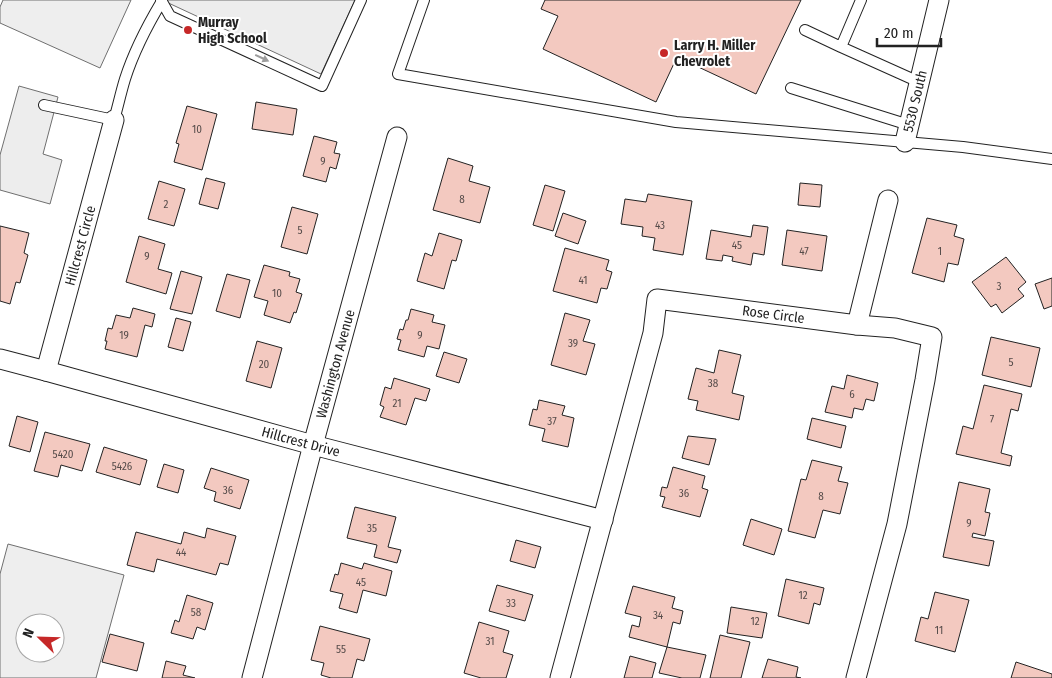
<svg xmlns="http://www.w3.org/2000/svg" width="1052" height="678" font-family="'Fira Sans Condensed',sans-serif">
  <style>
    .green { fill: #eee; stroke: #6f6f6f; fill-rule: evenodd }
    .parking { fill: #ededed; stroke: #6f6f6f }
    .building { fill: #f3c9c0; stroke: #222 }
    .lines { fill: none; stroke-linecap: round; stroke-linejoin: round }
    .service-casing { stroke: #222; stroke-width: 12 }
    .minor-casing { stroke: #222; stroke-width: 21 }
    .service { stroke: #fff; stroke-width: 10 }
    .minor { stroke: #fff; stroke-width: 19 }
    .oneway { fill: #9c9c9c }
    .poi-dot { fill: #c62828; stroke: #fff; stroke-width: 2 }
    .labels { text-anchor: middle; stroke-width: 4; stroke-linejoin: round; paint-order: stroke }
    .number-label { font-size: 11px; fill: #564c4a }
    .poi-label { font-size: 14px; font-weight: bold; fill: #222; stroke: #fff; text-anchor: start }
    .street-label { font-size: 14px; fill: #222; stroke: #fff }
  </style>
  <rect width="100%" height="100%" fill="#fff"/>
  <path class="green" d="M3 0H131L100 68 0 23V7Z
    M8 544 124 575 96 678H0V574ZM25 623H55V653H25Z"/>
  <path class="parking" d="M162 0H355L321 74Z
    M19 86 58 97 43 154 62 160 50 204 0 190V155Z"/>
  <path class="building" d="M545 0H801L756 94 677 57 656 102 543 49 558 16 541 9Z
    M256 102 297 109 293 135 252 129Z
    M187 106 217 114 202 170 174 162 179 144 176 143Z
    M314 136 337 142 334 153 340 154 336 169 330 167 326 182 303 176Z
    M448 158 473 166 469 181 490 187 480 223 433 210Z
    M206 178 225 183 218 209 199 204Z
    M159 181 185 189 174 226 148 219Z
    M800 183 822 185 820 207 798 205Z
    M545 185 565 191 553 231 533 225Z
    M648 194 692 201 683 255 653 250 655 238 642 236 643 227 621 224 625 199 646 202Z
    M292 207 318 214 307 254 281 247Z
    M563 213 586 221 578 244 555 236Z
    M927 218 957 225 954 236 964 239 958 265 948 263 944 282 912 273Z
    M753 225 768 227 764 255 753 253 751 265 732 261 733 257 723 255 722 261 706 259 711 230 751 237Z
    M0 226 29 233 24 253 28 255 20 283 16 282 10 304 0 301Z
    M787 230 827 236 822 271 782 265Z
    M439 233 462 240 456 261 452 260 444 289 417 281 425 253 432 256Z
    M139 236 165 244 158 269 172 273 166 294 126 282Z
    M565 248 609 260 606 270 612 272 607 289 601 288 597 303 553 291Z
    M1006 257 1026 282 1018 289 1024 296 1002 313 996 304 991 307 972 282Z
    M264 265 290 272 289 276 300 279 296 292 302 294 296 313 294 312 290 323 264 315 268 301 254 297Z
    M181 271 202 277 192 314 170 309Z
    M227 274 250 280 240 318 216 311Z
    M1052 278V306L1044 309 1035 284Z
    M133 308 155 314 152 327 145 325 137 357 105 349 107 341H105L108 328 112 329 116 315 130 318Z
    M411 309 434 315 432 322 445 325 439 349 427 346 424 357 398 350 401 340 397 339 400 329 403 330 406 320H408Z
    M565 313 590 320 583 341 595 344 586 375 551 365Z
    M176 318 191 322 183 351 168 347Z
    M991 337 1040 348 1031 387 982 375Z
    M257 341 282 348 271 388 246 381Z
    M719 350 741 355 732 393 744 396 739 420 696 410 698 401 688 399 696 368 714 373Z
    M444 352 467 359 459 383 436 376Z
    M847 375 878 383 874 401 866 399 863 410 854 408 852 418 825 412 832 386 844 389Z
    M394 378 430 389 426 401 415 398 406 425 380 417 384 407 380 405 385 387 391 389Z
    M984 385 1022 394 1018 411 1011 409 1001 453 1012 456 1010 466 956 454 963 426 973 429Z
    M539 400 565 406 562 415 574 418 568 447 542 441 545 429 529 425 533 409 537 410Z
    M17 416 38 422 30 452 9 446Z
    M812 418 846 426 841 448 807 439Z
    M45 432 90 444 82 471 61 465 58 477 34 471Z
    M688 436 716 439 709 465 682 458Z
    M104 447 147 460 140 485 96 472Z
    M812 460 842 467 838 481 848 483 840 514 823 510 815 538 788 531 801 479 806 480Z
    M164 464 184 470 178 493 157 487Z
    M673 467 705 476 702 488 708 490 700 517 662 507 665 497 660 496 662 487 667 488Z
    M211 468 249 480 240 509 214 501 216 492 204 488Z
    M959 482 990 489 985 512 990 513 985 536 973 533 972 537 994 541 989 566 943 557Z
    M355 507 396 517 388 547 401 550 397 563 374 557 377 545 347 538Z
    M751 519 782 529 774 555 743 545Z
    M207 528 236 536 228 565 220 563 216 575 157 559 154 572 127 565 136 532 181 544 184 532 205 538Z
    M516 540 541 547 535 568 510 561Z
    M341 563 362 569 364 563 392 571 386 596 363 590 357 613 339 608 343 594 330 591 335 574 338 575Z
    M786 579 824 588 820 605 814 603 809 624 778 616Z
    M497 585 533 595 525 621 489 611Z
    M633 586 675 597 672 608 683 611 680 624 673 622 667 647 629 637 632 625 639 627 641 617 625 613Z
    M935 592 969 600 955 652 915 641 921 617 928 619Z
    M187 595 213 603 205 630 197 627 193 639 171 633 175 620 179 622Z
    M731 607 767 613 762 638 727 633Z
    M479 622 509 631 503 652 513 655 506 678H481L464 673Z
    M320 626 370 639 364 661 357 659 352 678H331L321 675 324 663 311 660Z
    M110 634 144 643 137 671 102 662Z
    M720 635 750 642 741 678H710Z
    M667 647 706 655 700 678H682L659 673Z
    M630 656 656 663 652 678H624Z
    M768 659 798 667 796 677 801 678H762Z
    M166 661 186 666 183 675 195 678H162Z
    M1016 662 1052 674V678H1011Z"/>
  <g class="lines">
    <g class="service-casing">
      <path id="service" d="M161 0 170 16 322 86 361 0
        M424 0 398 74 676 122 963 147 1052 159
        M861 0 841 47 919 82
        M805 30 841 47
        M791 88 909 125
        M44 105 114 120C118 106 121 92 125 79 134 51 147 26 162 1"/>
    </g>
    <g class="minor-casing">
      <g id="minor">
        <path id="s1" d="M905 142 939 0"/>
        <path d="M857 325 888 200"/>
        <path id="s2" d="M0 359 46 371 313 445 603 520"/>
        <path id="s3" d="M46 371 114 120"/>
        <path id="s4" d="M252 678 313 445 397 137"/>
        <path id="s5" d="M560 678 653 333 657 299 857 325 895 328 932 337 925 380 897 524 856 678"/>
      </g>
    </g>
    <use href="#service" class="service"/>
    <use href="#minor" class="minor"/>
  </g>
  <defs><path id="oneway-solid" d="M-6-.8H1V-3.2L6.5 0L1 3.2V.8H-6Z" transform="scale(1.25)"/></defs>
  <use class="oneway" href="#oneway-solid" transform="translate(262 58) rotate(25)"/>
  <g class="poi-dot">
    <circle cx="188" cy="30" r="5"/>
    <circle cx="664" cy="53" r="5"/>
  </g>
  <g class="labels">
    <g class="number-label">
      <text x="197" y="133">10</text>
      <text x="323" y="165">9</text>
      <text x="462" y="203">8</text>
      <text x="166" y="208">2</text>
      <text x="660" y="229">43</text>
      <text x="300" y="234">5</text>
      <text x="737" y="249">45</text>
      <text x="804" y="255">47</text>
      <text x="940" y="255">1</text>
      <text x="147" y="260">9</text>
      <text x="583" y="284">41</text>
      <text x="999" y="290">3</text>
      <text x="277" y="297">10</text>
      <text x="124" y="339">19</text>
      <text x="420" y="339">9</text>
      <text x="573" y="347">39</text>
      <text x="1011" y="366">5</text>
      <text x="264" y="368">20</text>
      <text x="713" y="387">38</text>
      <text x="852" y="398">6</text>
      <text x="397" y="407">21</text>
      <text x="992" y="423">7</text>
      <text x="552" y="425">37</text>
      <text x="63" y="458">5420</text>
      <text x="122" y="470">5426</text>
      <text x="228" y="494">36</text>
      <text x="684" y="497">36</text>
      <text x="821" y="500">8</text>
      <text x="969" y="527">9</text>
      <text x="372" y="532">35</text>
      <text x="181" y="556">44</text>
      <text x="361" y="586">45</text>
      <text x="803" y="599">12</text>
      <text x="511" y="607">33</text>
      <text x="196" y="616">58</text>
      <text x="658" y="619">34</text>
      <text x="755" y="625">12</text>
      <text x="939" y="634">11</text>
      <text x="490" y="645">31</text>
      <text x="341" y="653">55</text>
    </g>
    <g class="poi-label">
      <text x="198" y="27">Murray<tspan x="198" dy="16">High School</tspan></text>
      <text x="674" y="50">Larry H. Miller<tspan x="674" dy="16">Chevrolet</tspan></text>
    </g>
    <g class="street-label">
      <text dy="5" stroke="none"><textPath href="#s1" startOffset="42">5530 South</textPath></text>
      <text dy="5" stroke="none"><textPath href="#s3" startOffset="130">Hillcrest Circle</textPath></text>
      <text dy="5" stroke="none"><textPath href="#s5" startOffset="509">Rose Circle</textPath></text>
      <text dy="5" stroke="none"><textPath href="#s4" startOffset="325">Washington Avenue</textPath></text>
      <text dy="5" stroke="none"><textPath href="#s2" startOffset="312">Hillcrest Drive</textPath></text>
    </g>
  </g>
  <g transform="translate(40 638) rotate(293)"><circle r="24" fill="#ffffff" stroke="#a7a7a7"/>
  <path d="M0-4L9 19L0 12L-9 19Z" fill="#c62828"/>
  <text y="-8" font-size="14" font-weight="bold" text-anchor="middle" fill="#222222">N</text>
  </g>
  <path d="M877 38v8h64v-8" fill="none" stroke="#222222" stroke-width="2.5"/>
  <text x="884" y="38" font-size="15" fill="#222222" stroke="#ffffff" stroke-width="4" paint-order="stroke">20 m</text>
</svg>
